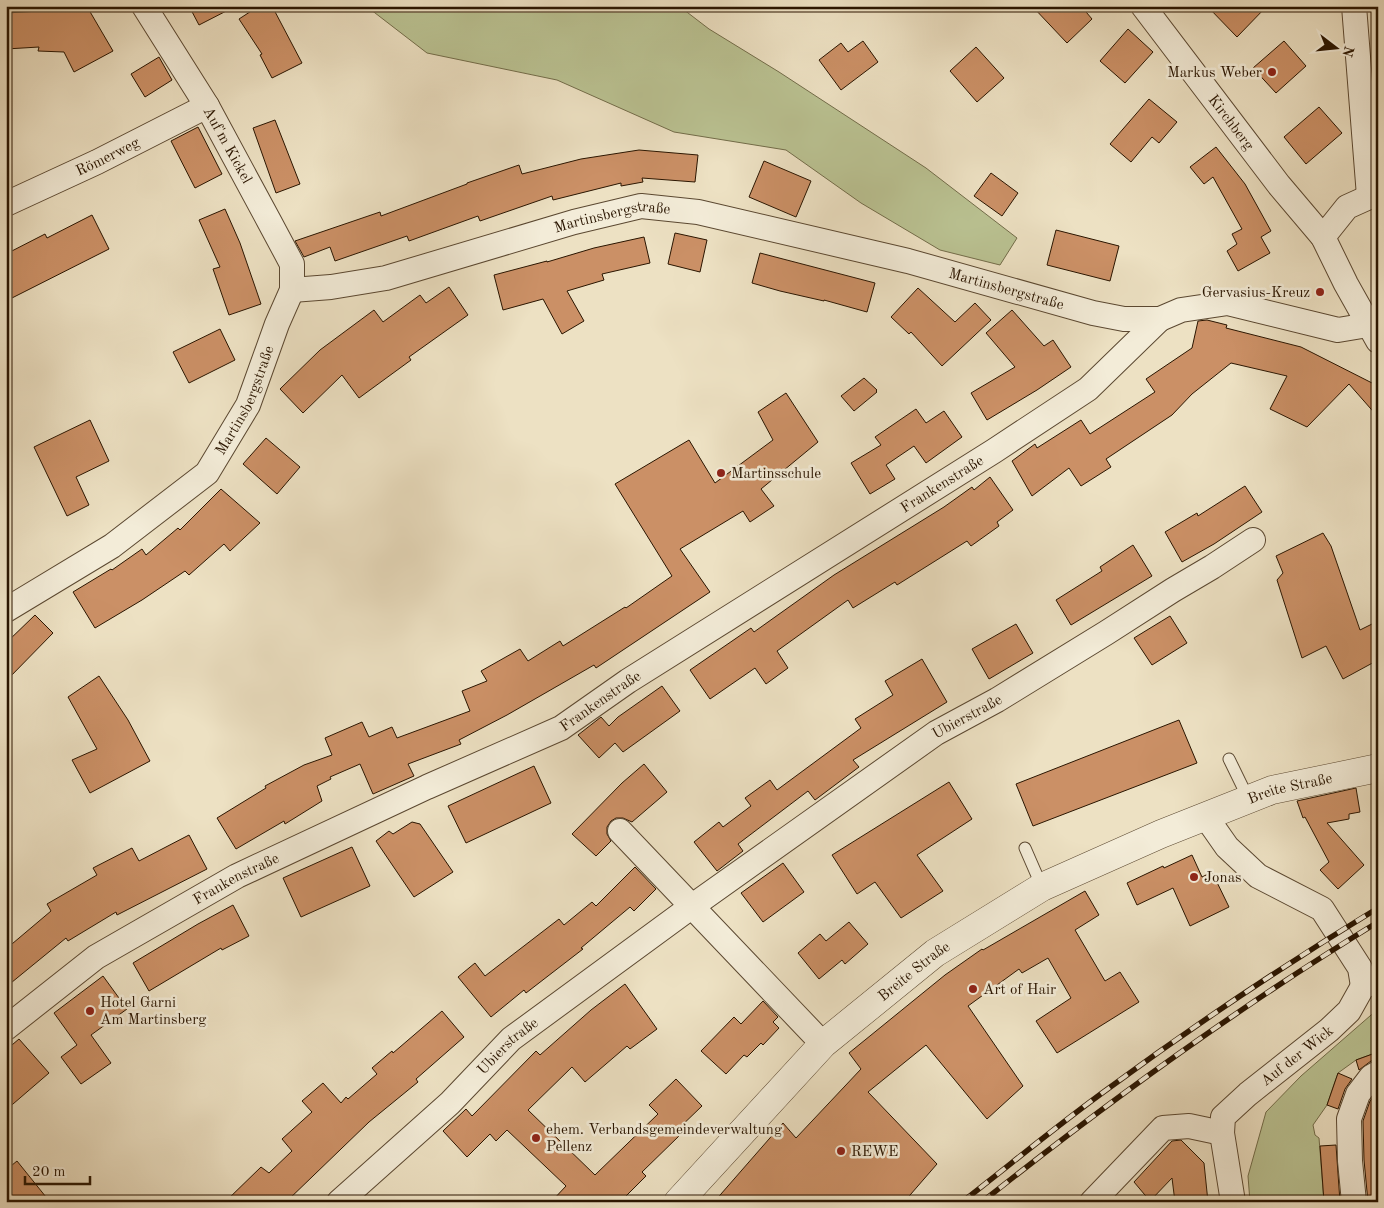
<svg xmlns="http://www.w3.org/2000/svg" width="1384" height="1208" font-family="'Old Standard TT',serif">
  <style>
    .green { fill: #bac292; stroke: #726c49 }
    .building { fill: #cb9066; stroke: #2a1500 }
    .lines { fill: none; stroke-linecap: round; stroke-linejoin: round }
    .service-casing { stroke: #5b4831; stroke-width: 13 }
    .minor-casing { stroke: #5b4831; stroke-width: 26 }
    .tertiary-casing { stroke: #5b4831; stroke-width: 29 }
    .service { stroke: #f3ecd8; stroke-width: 11 }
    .minor { stroke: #f3ecd8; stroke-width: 24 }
    .tertiary { stroke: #f3ecd8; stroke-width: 28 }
    .rail-casing { stroke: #2a1500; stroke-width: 5.5 }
    .rail { stroke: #f3ecd8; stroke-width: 4; stroke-dasharray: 11; stroke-linecap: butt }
    .poi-dot { fill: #8f2418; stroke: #f3ecd8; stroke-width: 2 }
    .labels { text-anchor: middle; stroke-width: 5; stroke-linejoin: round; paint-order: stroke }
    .poi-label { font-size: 15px; fill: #2a1500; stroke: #f3ecd8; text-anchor: start }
    .street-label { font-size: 15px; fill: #2a1500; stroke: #f3ecd8 }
  </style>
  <rect width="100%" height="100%" fill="#ede1c3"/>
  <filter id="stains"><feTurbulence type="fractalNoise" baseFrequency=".004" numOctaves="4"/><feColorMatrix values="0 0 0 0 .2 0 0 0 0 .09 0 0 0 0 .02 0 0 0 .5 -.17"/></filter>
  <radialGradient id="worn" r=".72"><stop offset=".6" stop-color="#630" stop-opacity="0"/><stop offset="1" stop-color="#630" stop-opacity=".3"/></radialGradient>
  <path class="green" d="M366 6H679L709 29 779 72 926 168 1017 238 1000 265 940 250 861 203 786 150 674 132 557 80 427 53Z
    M1378 1009V1052L1356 1060 1338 1073 1327 1105 1313 1125 1315 1135 1319 1138 1324 1202H1250L1248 1176 1266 1112 1301 1076Z"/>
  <path class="building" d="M40 6 89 10 113 51 74 72 64 52 38 51 39 47 6 49V13L40 11Z
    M189 6H236L199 25Z
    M259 6H272L302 63 272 78 260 55 262 54 239 19Z
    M1032 6H1081L1092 19 1067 43Z
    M1207 6H1267L1237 37Z
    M1128 29 1153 52 1125 83 1100 61Z
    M863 41 878 62 841 90 819 60 841 43 848 52Z
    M1284 41 1306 66 1276 93 1253 68Z
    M976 47 1004 78 977 102 950 71Z
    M159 57 172 80 145 97 131 74Z
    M1149 99 1177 122 1159 143 1152 137 1131 162 1110 144Z
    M1319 107 1342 133 1306 164 1284 137Z
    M275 120 300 184 276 193 253 128Z
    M198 127 222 174 195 188 171 141Z
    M1216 147 1245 184 1271 231 1261 237 1270 253 1238 271 1227 251 1237 244 1232 234 1242 229 1213 177 1204 184 1190 167Z
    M639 150 698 155 695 182 642 178 643 182 621 186V183L553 200 552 196 480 221 478 216 409 241 407 236 335 261 330 247 304 257 295 241 380 212 381 216 467 184V183L519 165 522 174 581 159Z
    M764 161 811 181 796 217 749 197Z
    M991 173 1018 193 1002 216 974 196Z
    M225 209 240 243 261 304 229 315 213 269 220 267 199 220Z
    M92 215 109 249 6 301V254L45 234 47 238Z
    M1056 230 1119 246 1110 281 1047 265Z
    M675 233 707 240 700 272 668 264Z
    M644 237 650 263 602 274 604 280 567 291 584 321 562 334 543 299 503 310 494 275 547 261V262L594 248Z
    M760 253 875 283 867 312 824 300V301L780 291 752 283Z
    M449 287 468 315 409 357 411 360 359 398 342 375 303 413 280 389 320 350 374 310 383 322 420 295 426 303Z
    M918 288 955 322 975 303 991 320 942 366 911 332 909 334 891 317Z
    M1012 310 1044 346 1053 340 1071 367 1037 390 987 420 971 393 1015 367 986 333Z
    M1207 320 1227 325 1226 328 1301 347 1378 386V417L1349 384 1307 427 1270 409 1287 376 1231 363 1192 394 1172 415 1106 459 1111 467 1081 486 1069 468 1032 496 1012 461 1035 444 1037 448 1081 420 1090 434 1155 392 1146 379 1192 348 1198 321Z
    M220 329 235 360 189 383 173 352Z
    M864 378 877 390 876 391 877 392 854 411 841 396Z
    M786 393 818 442 761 489 774 506 750 522 743 511 680 549 710 592 596 668 594 665 507 715 459 740 461 744 408 764 414 776 373 794 360 764 330 777 331 779 317 786 322 801 285 824 284 821 236 849 217 818 266 788 265 786 304 765 332 755 325 738 362 722 369 737 392 727 397 738 470 711 462 691 487 681 481 671 520 649 528 661 560 641 563 646 625 607 626 608 672 576 615 484 689 440 715 483 773 440 758 412Z
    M916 409 926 423 944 411 962 437 926 463 914 446 886 465 895 479 870 494 851 463 881 445 875 437Z
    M90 420 109 461 76 477 89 505 67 516 34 447Z
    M266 438 300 467 277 494 243 464Z
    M990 477 1013 510 997 522 999 526 971 546 967 541 897 585 895 582 853 608 848 600 777 651 788 668 766 684 755 668 710 699 690 670 751 628 754 632 834 575 944 507 972 487 974 490Z
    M1245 486 1262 512 1214 544 1182 562 1165 532 1197 513 1198 516Z
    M221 489 260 523 230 551 224 544 189 575 185 571 142 600 95 628 73 592 111 569 112 570 142 549 146 555 178 528 180 530Z
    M1323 533 1331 546 1360 630 1378 621V660L1343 679 1326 646 1302 658 1277 580 1283 573 1276 556Z
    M1133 545 1152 576 1071 625 1056 600 1102 571 1100 567Z
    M35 615 53 633 6 681V643Z
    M1170 616 1187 643 1152 665 1134 638Z
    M1016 624 1033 653 989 679 972 649Z
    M922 659 947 702 853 760 859 767 815 800 808 791 738 844 743 851 717 871 694 842 719 822 723 827 751 806 745 798 770 780 777 790 861 728 855 719 893 695 885 681Z
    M99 676 128 720 150 761 90 793 72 760 97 749 68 697Z
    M662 686 680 711 623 752 615 743 599 758 578 735 601 717 609 726 618 717Z
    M1179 720 1197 763 1033 826 1016 784Z
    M644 764 667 792 632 822 623 818H616L611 821 607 827V834L611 841 596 856 572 834 622 783Z
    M534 766 551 803 466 843 448 806Z
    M949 782 972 819 917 855 943 891 901 918 875 882 857 894 832 855Z
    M1356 788 1360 812 1349 814V819L1327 823 1364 865 1338 889 1320 870 1329 862 1305 817 1303 818 1297 801Z
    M412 822 420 824 453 872 414 897 376 841 389 831 393 834Z
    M189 835 207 869 117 915 116 912 68 941 66 938 6 987V949L51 911 47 904 97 875 93 868 132 848 139 861Z
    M352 847 370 886 301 917 283 878Z
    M1192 855 1202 877 1212 872 1229 907 1190 926 1173 888 1137 905 1127 883 1163 866 1164 868Z
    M783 863 804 892 763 922 741 893Z
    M635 867 656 889 634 911 630 907 581 948 583 949 526 993 524 990 491 1017 458 977 475 963 485 976 559 919 564 925 592 902 596 906Z
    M1085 891 1099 915 1075 930 1105 981 1120 972 1139 1002 1057 1053 1036 1021 1071 998 1048 958 1022 973 1019 969 968 1006 1023 1086 987 1119 926 1045 868 1092 937 1164 904 1202H714L783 1123 796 1138 861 1069 849 1053 945 975 982 949 983 950Z
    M233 905 249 936 222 950 221 948 149 991 133 963 198 924Z
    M849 922 868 944 845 964 842 960 819 979 798 953 820 934 826 941Z
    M103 976 127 1009 91 1035 111 1063 81 1084 61 1057 77 1045 54 1013Z
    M625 984 657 1029 630 1049 627 1046 585 1082 572 1067 528 1110 595 1175 658 1114 649 1105 676 1079 702 1106 675 1132 679 1136 642 1172 646 1176 620 1202H551L566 1186 507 1130 496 1141 490 1134 467 1157 443 1131 466 1109 472 1116 536 1051 540 1055 591 1010Z
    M763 1001 778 1017 773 1022 779 1028 763 1045 761 1043 747 1057 744 1055 726 1074 701 1051 734 1017 741 1024Z
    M442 1011 464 1037 416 1079 418 1082 369 1122 286 1202H225L261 1167 269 1173 292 1151 282 1139 312 1112 302 1101 323 1083 341 1103 346 1097 348 1099 377 1074 372 1068 392 1051 393 1053Z
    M19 1039 49 1073 6 1110V1050Z
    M1378 1052V1059L1371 1061 1359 1070 1356 1060Z
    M1338 1073 1352 1079 1345 1089 1338 1109 1327 1105Z
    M1378 1091V1202H1368L1364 1160 1363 1121 1370 1101Z
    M1181 1140 1204 1163 1208 1202H1175L1172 1178 1150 1201 1134 1182 1172 1141Z
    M1336 1145 1340 1202H1324L1320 1146Z
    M17 1161 50 1202H6V1170Z"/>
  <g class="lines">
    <g class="service-casing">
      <path id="service" d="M1229 759 1249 800
        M1025 848 1042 887"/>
    </g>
    <g class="minor-casing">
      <g id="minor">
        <path id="s1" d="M1143 6 1279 185 1323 237 1346 284 1378 341"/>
        <path d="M1354 6 1369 196"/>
        <path id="s2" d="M6 204 97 162 207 106"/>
        <path d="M1323 237 1347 207 1378 193"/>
        <path id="s3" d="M292 290 331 287 386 278 574 222 641 206 698 212 908 261 1093 313 1124 319H1160L1181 310 1228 303 1338 330 1368 325"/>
        <path id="s4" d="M6 610 112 546 207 473 248 405 277 324 292 290V264L269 221 207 106 144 6"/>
        <path d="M1206 817 1227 847 1258 876 1322 909 1360 968 1363 986"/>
        <path d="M620 831 823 1044"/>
        <path id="s5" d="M6 1028 96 957 237 876 427 787 561 728 628 681 994 451 1088 389 1160 319"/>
        <path id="s6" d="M339 1202 450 1103 511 1039 691 907 936 733 997 700 1106 633 1173 590 1212 567 1253 540"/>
        <path d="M1092 1202 1163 1128 1189 1126 1222 1133"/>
        <path id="s7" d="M1233 1202 1222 1133 1223 1117 1248 1094 1329 1030 1349 1011 1363 986 1378 981"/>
        <path d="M1354 1202 1350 1161 1349 1119 1358 1094 1371 1077 1378 1073"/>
      </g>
    </g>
    <g class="tertiary-casing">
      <g id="tertiary">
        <path id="s8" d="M678 1202 823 1044 935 953 1042 887 1161 834 1272 790 1378 768"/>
      </g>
    </g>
    <use href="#service" class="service"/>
    <use href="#minor" class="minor"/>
    <use href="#tertiary" class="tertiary"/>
    <g class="rail-casing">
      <path id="rail" d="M962 1202C1011 1164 1059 1124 1109 1088 1196 1024 1286 964 1378 908
        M982 1202C1109 1101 1240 1006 1378 922"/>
    </g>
    <use href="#rail" class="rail"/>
  </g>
  <g class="poi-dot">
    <circle cx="1272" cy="72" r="5"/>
    <circle cx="1320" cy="292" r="5"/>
    <circle cx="721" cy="473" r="5"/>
    <circle cx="1194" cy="877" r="5"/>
    <circle cx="973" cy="989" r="5"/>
    <circle cx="90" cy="1011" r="5"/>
    <circle cx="536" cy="1138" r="5"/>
    <circle cx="841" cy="1151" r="5"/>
  </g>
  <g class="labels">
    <g class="poi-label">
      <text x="1262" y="77" text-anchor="end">Markus Weber</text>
      <text x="1310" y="297" text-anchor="end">Gervasius-Kreuz</text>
      <text x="731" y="478">Martinsschule</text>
      <text x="1204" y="882">Jonas</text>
      <text x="983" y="994">Art of Hair</text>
      <text x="100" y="1007">Hotel Garni<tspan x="100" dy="17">Am Martinsberg</tspan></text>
      <text x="546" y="1134">ehem. Verbandsgemeindeverwaltung<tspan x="546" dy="17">Pellenz</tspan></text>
      <text x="851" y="1156">REWE</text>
    </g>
    <g class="street-label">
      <text dy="5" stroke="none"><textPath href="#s1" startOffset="146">Kirchberg</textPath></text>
      <text transform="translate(228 145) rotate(61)" y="5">Auf'm Kickel</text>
      <text dy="5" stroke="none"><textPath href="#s2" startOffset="112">Römerweg</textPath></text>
      <text dy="5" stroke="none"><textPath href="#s3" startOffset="330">Martinsbergstraße</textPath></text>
      <text dy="5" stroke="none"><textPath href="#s3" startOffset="735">Martinsbergstraße</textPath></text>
      <text dy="5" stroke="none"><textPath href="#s4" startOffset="326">Martinsbergstraße</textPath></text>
      <text dy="5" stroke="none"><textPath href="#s5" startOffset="1086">Frankenstraße</textPath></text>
      <text dy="5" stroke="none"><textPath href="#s5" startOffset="681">Frankenstraße</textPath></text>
      <text dy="5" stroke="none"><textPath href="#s6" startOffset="796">Ubierstraße</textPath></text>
      <text dy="5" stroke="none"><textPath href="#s8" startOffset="752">Breite Straße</textPath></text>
      <text dy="5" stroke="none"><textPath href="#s5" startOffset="275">Frankenstraße</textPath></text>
      <text dy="5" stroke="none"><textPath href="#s8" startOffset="331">Breite Straße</textPath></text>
      <text dy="5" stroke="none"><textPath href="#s6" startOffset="230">Ubierstraße</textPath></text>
      <text dy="5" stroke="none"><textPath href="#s7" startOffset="182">Auf der Wick</textPath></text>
    </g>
  </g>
  <rect width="1384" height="1208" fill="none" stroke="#ede1c3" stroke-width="25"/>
  <rect x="8" y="8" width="1369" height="1193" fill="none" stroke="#2a1500" stroke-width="2.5"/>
  <rect x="12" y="12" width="1359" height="1183" fill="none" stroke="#2a1500"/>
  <g transform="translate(1336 48) rotate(106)" stroke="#f3ecd8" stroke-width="4" paint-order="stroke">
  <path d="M0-4L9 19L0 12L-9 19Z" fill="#2a1500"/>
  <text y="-8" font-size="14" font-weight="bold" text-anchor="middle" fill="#2a1500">N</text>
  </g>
  <path d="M25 1176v8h65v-8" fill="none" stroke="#2a1500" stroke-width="2.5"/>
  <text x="32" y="1176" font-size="15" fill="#2a1500" stroke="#f3ecd8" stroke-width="4" paint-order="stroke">20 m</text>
  <rect width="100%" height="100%" filter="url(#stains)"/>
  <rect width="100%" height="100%" fill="url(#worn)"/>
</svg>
